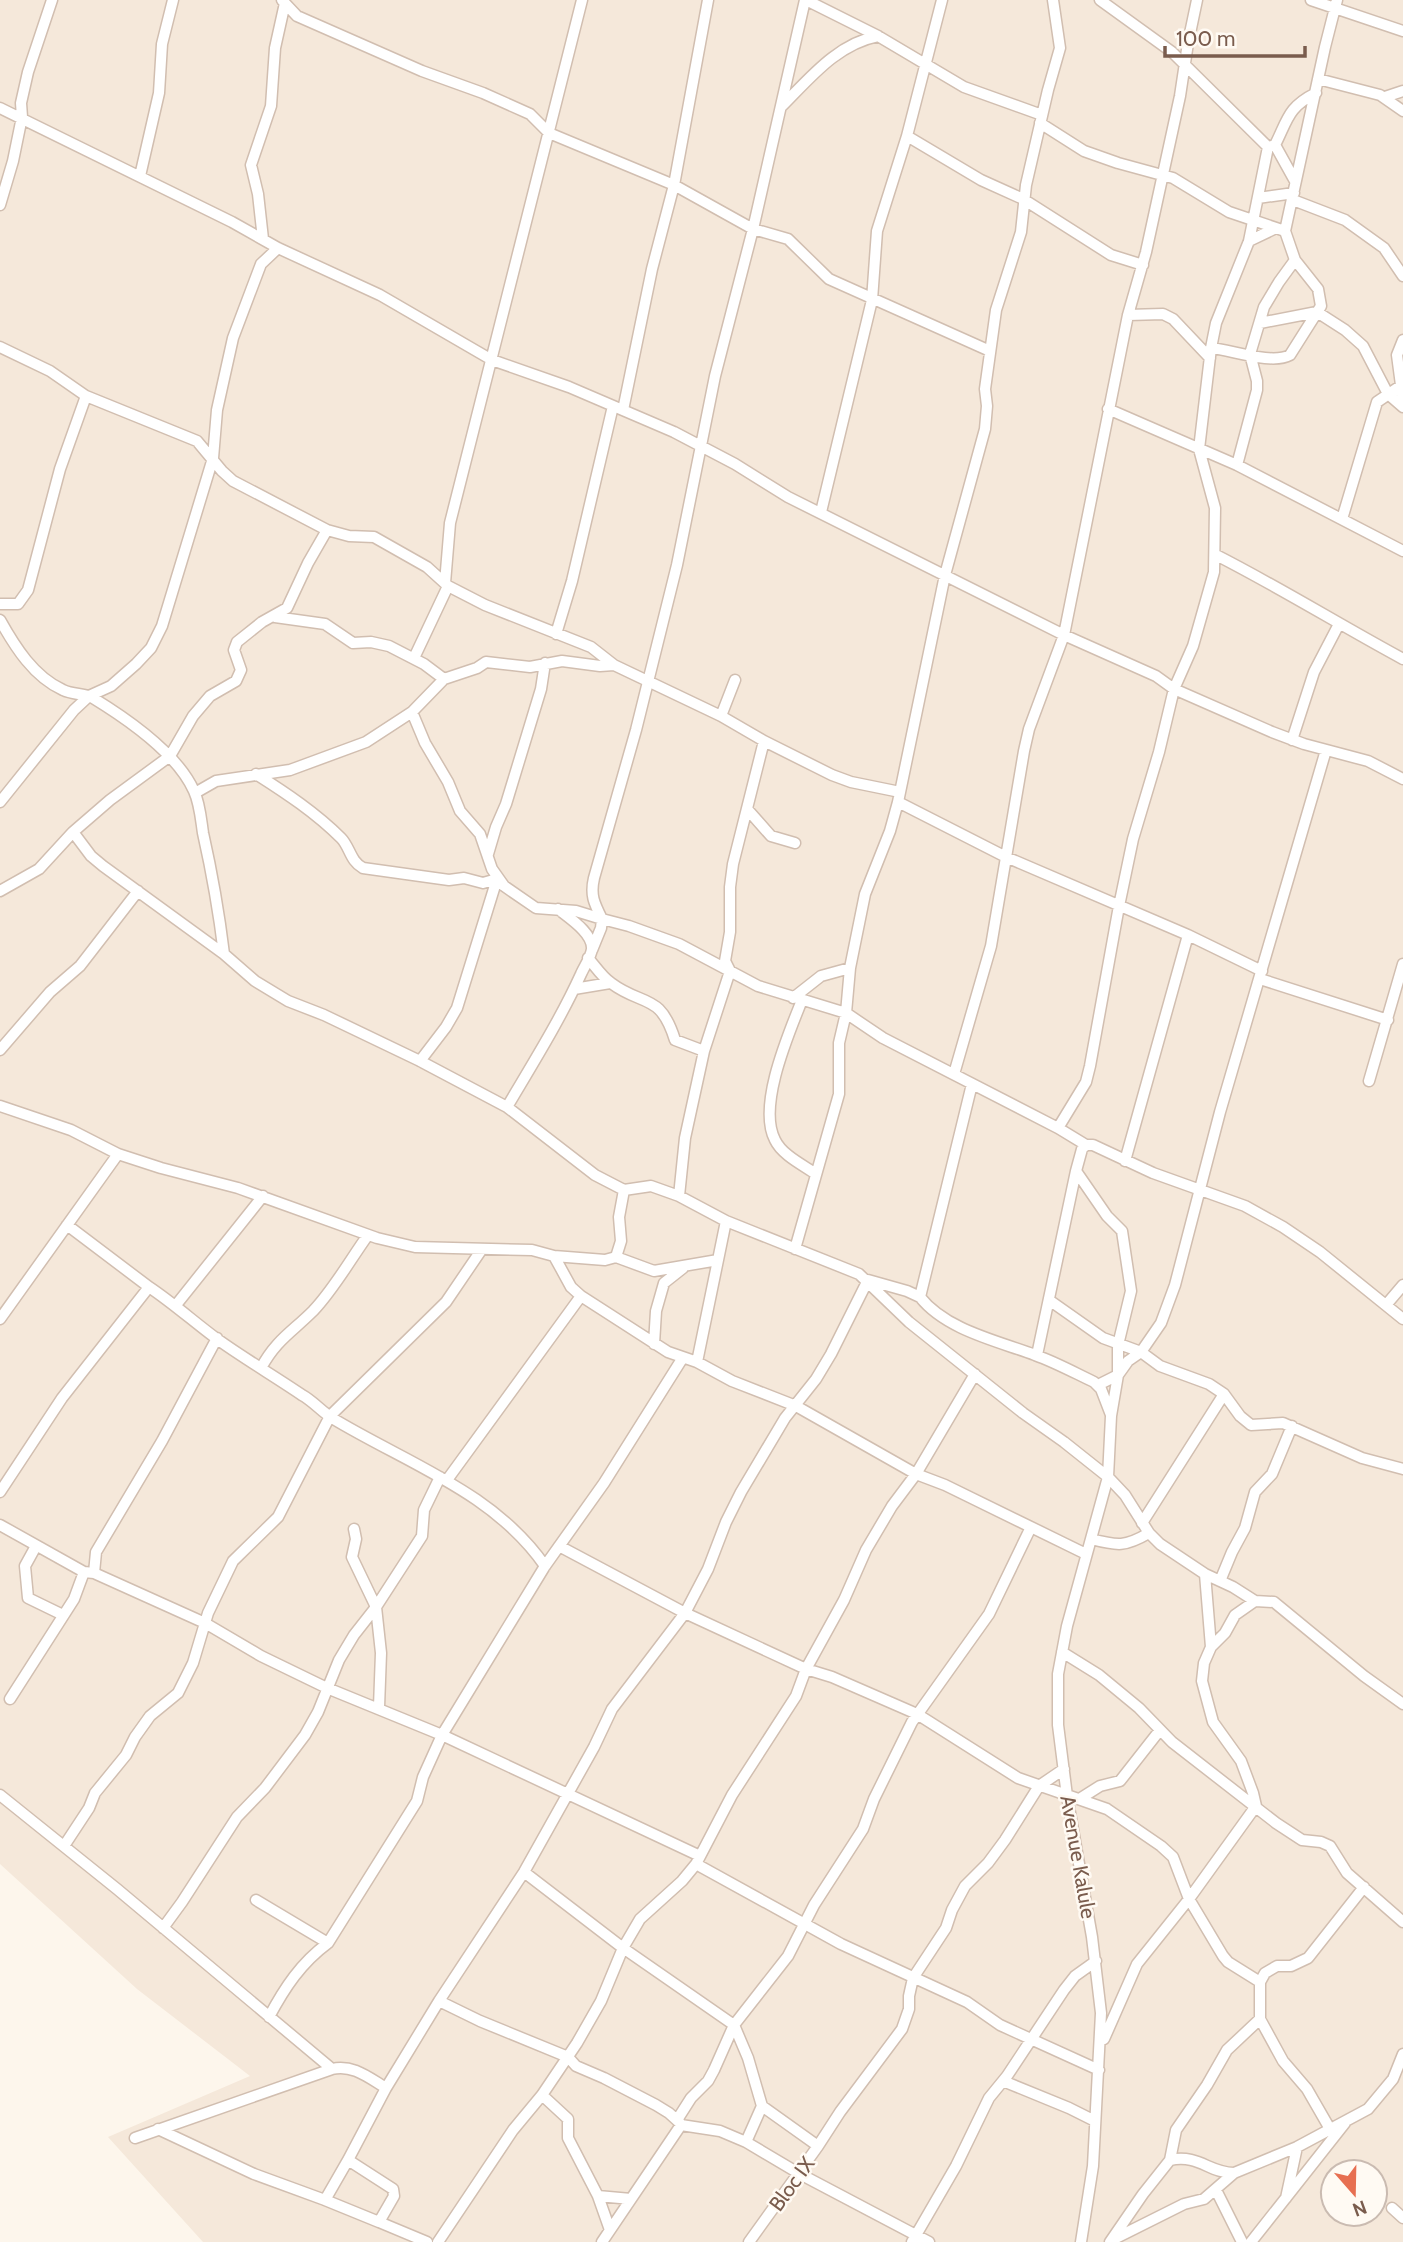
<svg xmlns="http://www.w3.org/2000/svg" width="1403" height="2242" font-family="Cabin,sans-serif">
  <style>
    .residential { fill: #f5e8da; fill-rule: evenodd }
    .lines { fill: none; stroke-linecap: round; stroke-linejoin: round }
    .minor-casing { stroke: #d1beb0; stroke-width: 13 }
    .minor { stroke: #fff; stroke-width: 10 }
    .labels { text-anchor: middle; stroke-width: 5; stroke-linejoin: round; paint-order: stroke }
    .street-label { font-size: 21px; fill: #7a5c4d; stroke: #fffaf3 }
  </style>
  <rect width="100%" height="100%" fill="#fdf6ec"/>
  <path class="residential" d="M0 0H1403V2242H203L108 2137 250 2076 137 1989 0 1864ZM1333 2172H1375V2214H1333Z"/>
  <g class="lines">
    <g class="minor-casing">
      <path id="minor" d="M282 0 297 16 422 71 483 93 530 114 549 133 674 185 753 229 788 239 829 279 990 351
        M805 0 753 229 715 376 677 565 636 730 594 878C590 895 594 903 602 919L629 926 679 944 758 986 846 1013 883 1038 1058 1128 1086 1145H1093L1153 1173 1245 1206 1283 1227 1320 1252 1403 1319
        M806 0 878 36 964 87 1042 115
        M1100 0 1172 52 1268 147
        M1311 0 1403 31
        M1318 79 1380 95 1403 111
        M1385 97 1403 91
        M782 106C810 78 837 44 878 36
        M0 108 232 222 278 248 380 295 492 360 569 387 674 432 735 464 788 497 1064 635 1156 676 1174 689 1272 732 1304 744 1368 761 1403 779
        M1040 123 1084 151 1118 163 1173 178 1229 212 1285 231
        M907 136 981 180 1023 199 1111 255 1143 265
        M1275 145 1295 181
        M1268 147 1275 145C1288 119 1288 107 1316 93
        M140 176 159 93 162 44 173 0
        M1258 198 1294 193
        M1293 200 1345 220 1384 248 1403 276
        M0 205 13 161 22 117 21 103 28 72 52 0
        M263 239 258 194 251 165 271 106 275 48 285 3
        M1249 241 1276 228
        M1128 315 1163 314 1173 319 1210 358
        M1260 323 1317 312 1345 330 1363 346 1388 394 1403 407
        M1403 340 1397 355 1403 400
        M0 347 50 371 86 396
        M1211 348C1232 350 1272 365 1290 355L1321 306 1318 289 1295 260 1285 231 1325 47 1337 0
        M1108 409 1237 465 1403 551
        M623 410 652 269 674 185 708 0
        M1237 465 1257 390V381L1250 354 1264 307 1279 282 1295 260
        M821 512 872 300 877 231 907 136 942 0
        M1342 519 1377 402 1402 385
        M1216 555C1279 587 1340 625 1403 659
        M445 583 450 523 582 0
        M0 604H18L28 590 60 469 86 396 197 441 222 471 233 481 327 530
        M275 617 325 624 353 643 371 642 389 646 424 664 444 679
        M0 620C15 647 34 677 63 690 73 695 85 693 93 698 129 720 177 753 194 791 200 804 201 820 203 833 212 873 219 913 224 954L255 981 288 1001 324 1015 420 1061 507 1107 595 1175 624 1190 651 1186 679 1196 726 1221 859 1274 909 1322 1023 1413 1064 1442 1108 1477 1125 1495 1149 1533 1160 1544 1205 1574 1233 1587 1255 1601
        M556 634 572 581 613 406
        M414 658 448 586
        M412 712 425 743 448 782 460 811 480 834 492 869 504 886 536 908 576 911 602 919 601 928 592 950
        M721 716 735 680
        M1292 740 1314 672 1339 624
        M256 774C286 793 316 813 341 838 350 847 350 861 363 868L449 880 464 878 483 883 497 879
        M195 793 216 781 290 770 366 742 412 712 444 679 477 668 486 662 530 667 562 661 600 666 614 665
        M0 802 74 710 89 696 111 686 136 664 151 648 162 626 213 458 217 410 233 338 261 264 278 248
        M898 802 1006 857 1188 935 1262 971
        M748 810 771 836 795 843
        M73 832 91 856 103 866 224 954
        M488 854 496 827 506 804 541 689 545 663
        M0 891 39 869 73 832 110 800 170 756 193 716 210 696 236 681 241 670 234 650 237 642 262 622 287 608 308 563 327 530 349 536 374 537 427 567 448 586 485 605 591 647 614 665 721 716 764 741 832 775 851 782 900 792
        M588 958C595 966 602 977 611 983 643 1007 660 992 675 1040L704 1051 685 1138 679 1196
        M1260 979 1388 1020
        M574 989 610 983
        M793 998 821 976 850 968
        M802 1000C789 1033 757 1106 775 1140 782 1155 803 1165 816 1174
        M0 1050 50 992 80 966 138 891
        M704 1051 730 971 725 961 730 932V887L733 864 764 741
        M420 1061 446 1027 457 1008 497 879
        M954 1074 991 946 1024 751 1029 729 1064 635 1128 315 1146 252 1180 96 1188 43 1197 0
        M1369 1081 1403 964
        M972 1084 920 1297C946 1330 998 1341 1035 1355 1055 1362 1075 1373 1094 1382L1101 1389 1111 1415
        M0 1106 71 1130 118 1154 161 1168 238 1188 377 1238 415 1247 532 1250 554 1256 605 1260 616 1257 654 1271 718 1260 726 1221
        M507 1107C533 1063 560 1020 581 974 584 967 591 957 592 949 593 933 569 918 558 909
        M1058 1128 1086 1082 1090 1066 1119 906 1133 839 1159 752 1174 689 1193 646 1214 572 1215 508 1199 449 1211 348 1216 323 1249 241 1268 147
        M1125 1161 1188 935
        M1076 1171 1107 1216 1122 1231 1131 1291 1118 1345V1375L1098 1385
        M67 1225 149 1287
        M795 1249 839 1094V1043L846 1013 850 968 865 894 890 831 898 802 945 575 985 429 987 406 985 389 996 310 1021 232 1026 185 1048 90 1060 48 1053 0
        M554 1256 571 1287 581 1296 668 1352 697 1362 732 1381 796 1406 916 1474 945 1485 1086 1554
        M616 1257 621 1241 619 1217 624 1190
        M1049 1300 1103 1338 1141 1352 1160 1366 1209 1384 1224 1394 1240 1416 1251 1425 1283 1423 1362 1458 1403 1469
        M176 1305 263 1196
        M1386 1305 1403 1285
        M0 1319 118 1154
        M654 1344 656 1311 664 1283 683 1268
        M1037 1355 1076 1171 1082 1149 1086 1145
        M697 1362 718 1260
        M261 1368C276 1340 292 1332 313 1311 334 1289 350 1260 368 1235
        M447 1480 581 1296
        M0 1492 62 1398 149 1287C173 1303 194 1322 217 1339 245 1359 274 1376 302 1395 313 1401 321 1411 332 1418 406 1463 494 1492 545 1566
        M1142 1523 1224 1394
        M0 1525 84 1572 94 1573 205 1623 261 1656 327 1688 442 1735 545 1566 604 1483 682 1359
        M1091 1539C1118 1546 1125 1547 1149 1533
        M36 1546 25 1566 28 1598 63 1615
        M559 1546 685 1613 806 1669 832 1677 917 1714 1018 1778 1107 1809 1161 1846 1173 1857 1189 1899 1223 1956 1228 1962 1260 1982
        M94 1573 96 1552 162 1441 217 1338
        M1205 1574 1211 1647
        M1220 1581 1232 1552 1245 1528 1255 1492 1272 1474 1292 1426
        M1062 1652 1099 1675 1139 1708 1172 1742 1276 1823 1302 1840 1321 1842 1330 1846 1347 1873 1403 1922
        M10 1699 74 1599 84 1572
        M379 1707 381 1653 376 1607 422 1536 424 1510 440 1477
        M0 1795 117 1889 332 2069C353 2064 369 2078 386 2088
        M1081 1798 1100 1786 1120 1781 1160 1730
        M64 1846 89 1808 95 1793 126 1755 135 1737 150 1716 178 1693 193 1663 208 1613 233 1561 278 1517 330 1416 446 1302 482 1249
        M696 1864 841 1944 967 2002 1000 2025 1099 2070
        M524 1872 623 1948 734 2025 748 2058 762 2106 746 2142 720 2131 681 2125 602 2242
        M256 1900 328 1943
        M163 1928 182 1902 237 1817 265 1788 305 1735 318 1712 339 1660 354 1635 376 1607 352 1557 356 1539 354 1529
        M439 2001 524 1872 594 1747 612 1709 685 1613 708 1569 726 1522 741 1492 785 1418 816 1379 831 1354 868 1280 907 1291 920 1297
        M269 2017C285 1987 301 1963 328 1943L417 1801 423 1777 442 1735 700 1856
        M1104 2039 1137 1964 1189 1899 1256 1806 1253 1793 1241 1761 1213 1722 1202 1681 1204 1663 1211 1647 1225 1633 1235 1615 1255 1601 1274 1602 1364 1676 1403 1704
        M1003 2081 1069 2108 1095 2121
        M542 2095 568 2119V2138L598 2196 631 2199
        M677 2120 691 2098 708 2081 714 2070 734 2025 788 1956 814 1905 863 1829 874 1799 912 1722 989 1614 1031 1527
        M158 2129 254 2174 325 2200
        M1330 2129 1307 2089 1283 2061 1260 2019V1982L1265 1973 1277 1966H1291L1308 1958 1364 1887
        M135 2138 332 2069
        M746 2142 800 2174 929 2242
        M818 2146 840 2112 902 2029 909 2009V1996L913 1978 946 1928 952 1910 965 1886 988 1863 1005 1840 1039 1786 1064 1769
        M348 2160 325 2200 379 2222
        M1170 2160C1199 2154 1209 2173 1234 2173L1297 2147 1368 2109 1393 2079 1403 2054
        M1216 2190 1242 2242
        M598 2196 610 2230
        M1286 2198 1297 2147
        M1392 2208 1403 2218
        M1116 2238 1184 2204 1204 2199 1234 2173
        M427 2242 379 2222 394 2196 393 2189 348 2160 386 2088 439 2001 480 2021 568 2057 576 2066 604 2078 656 2105 669 2113 680 2123
        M438 2242 513 2130 542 2095 577 2043 601 2001 623 1948 640 1919 682 1881 696 1864 732 1795 796 1696 806 1669 844 1600 866 1550 892 1506 916 1474 975 1374
        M749 2242 818 2146 762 2106
        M912 2242 956 2166 989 2098 1007 2076 1064 1990 1075 1976 1096 1961
        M1081 2242 1093 2166 1101 2013 1092 1937 1067 1796 1058 1725V1674L1067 1626 1108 1477 1111 1416 1118 1375 1128 1361 1141 1352 1161 1323 1175 1285 1220 1112 1326 750
        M1110 2242 1143 2194 1170 2160 1176 2130 1207 2085 1227 2050 1260 2019
        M1251 2242 1345 2123"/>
    </g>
    <use href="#minor" class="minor"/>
  </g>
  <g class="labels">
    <g class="street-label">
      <text transform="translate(1078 1857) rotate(80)" y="7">Avenue Kalule</text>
      <text transform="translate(792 2184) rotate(-54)" y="7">Bloc IX</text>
    </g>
  </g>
  <g transform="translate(1354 2193) rotate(160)"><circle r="33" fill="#fffaf3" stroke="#cabbb1" stroke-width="2"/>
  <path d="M0-5L12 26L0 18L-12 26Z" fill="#e76f51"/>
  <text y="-10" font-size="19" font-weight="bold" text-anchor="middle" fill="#7a5c4d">N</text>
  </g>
  <path d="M1165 46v10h140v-10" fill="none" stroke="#7a5c4d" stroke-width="3.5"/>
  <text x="1176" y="46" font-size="21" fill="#7a5c4d" stroke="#fffaf3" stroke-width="5" paint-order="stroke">100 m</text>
</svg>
